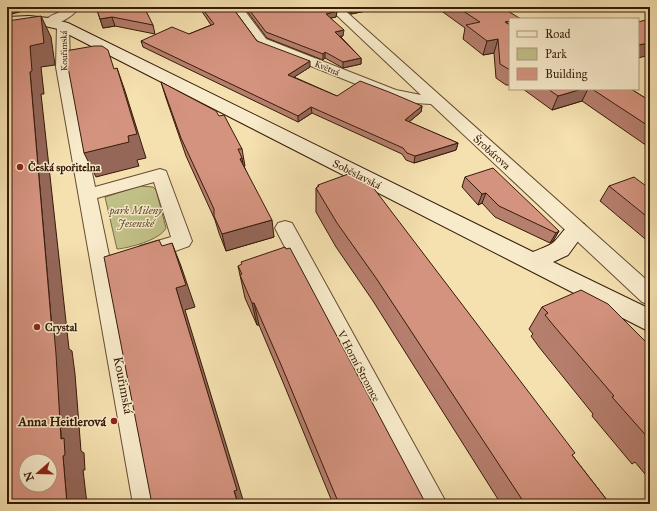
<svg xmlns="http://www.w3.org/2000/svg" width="657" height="511" font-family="'IM FELL Great Primer',serif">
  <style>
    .green { fill: #c1c187; stroke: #7c6e48 }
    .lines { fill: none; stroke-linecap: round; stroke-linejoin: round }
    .street-casing { stroke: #664c32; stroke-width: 2 }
    .secondary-casing { stroke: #361b08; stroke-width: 2 }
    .street { fill: #f8ebcb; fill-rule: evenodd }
    .secondary { fill: #f8ebcb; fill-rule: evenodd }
    .wall { fill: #b67e6d; stroke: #361b08 }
    .shaded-wall { fill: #946759; stroke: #361b08 }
    .building { fill: #d4937f; stroke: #361b08; fill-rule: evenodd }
    .poi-dot { fill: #8f2418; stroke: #f8ebcb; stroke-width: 1.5 }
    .labels { text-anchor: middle; stroke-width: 3; stroke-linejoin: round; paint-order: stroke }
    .far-street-label { font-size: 9px; fill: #361b08; stroke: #f8ebcb }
    .street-label { font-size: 11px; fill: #361b08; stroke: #f8ebcb }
    .poi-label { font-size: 11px; font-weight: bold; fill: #361b08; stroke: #f8ebcb; text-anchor: start }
    .park-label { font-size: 11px; font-style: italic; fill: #604d2e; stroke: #f8ebcb }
    .near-street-label { font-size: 13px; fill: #361b08; stroke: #f8ebcb }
    .near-poi-label { font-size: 13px; font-weight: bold; fill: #361b08; stroke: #f8ebcb; text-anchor: end }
  </style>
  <rect width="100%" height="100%" fill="#f5e0af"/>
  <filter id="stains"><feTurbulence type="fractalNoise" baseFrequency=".005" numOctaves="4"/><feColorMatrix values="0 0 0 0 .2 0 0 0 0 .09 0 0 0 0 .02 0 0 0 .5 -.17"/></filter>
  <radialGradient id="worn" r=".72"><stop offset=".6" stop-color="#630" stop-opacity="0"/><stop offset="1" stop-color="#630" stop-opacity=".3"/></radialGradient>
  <path class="green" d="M140 186 153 187 156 190 166 228C160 240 129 248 117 249L105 197Z"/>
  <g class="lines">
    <g class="street-casing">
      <path id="street" d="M68 7H80C73 16 59 26 47 23L45 21C50 14 61 13 68 7Z
        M230 7H242L266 39 396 90 421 95 328 7H341L650 283V305L642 302 431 104 414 103 386 96 258 45Z
        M63 22 69 26 70 67 95 187 160 169 166 171 192 241 189 246C175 251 154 261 140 256L137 251 140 246 171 237 154 182 97 198 161 504H133L56 67 57 26Z
        M285 221 292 223 447 504H418L275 228 278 223Z"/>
    </g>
    <g class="secondary-casing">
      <path id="secondary" d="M29 16 49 18 68 23 533 252C539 249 548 247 554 242 564 232 568 219 584 224L587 229 568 255 553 262 650 309V332L58 29 36 24 7 25V17Z"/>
    </g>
    <use href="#street" class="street"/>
    <use href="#secondary" class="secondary"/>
  </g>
  <path class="wall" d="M96 7 153 25 155 34 115 26 103 28Z
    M199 7H232L257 41 310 67 294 77 337 96 422 106 421 112 409 122 458 143 456 150 414 163 406 160 402 154 312 113 298 122 143 47 141 41 189 34 211 25Z
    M244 7H332L337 11 336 17 331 18 343 36H340L361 58V64L343 68 325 58 323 60 267 38Z
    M343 7H371V10L351 14Z
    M436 7H501L510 19V85H506L496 78 494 53 483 55 463 39 465 28Z
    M161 82 219 116 242 149 245 166H244L274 237 226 251 219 233 215 220 186 156 166 98Z
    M523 89H631L650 101V148L582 101 552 110Z
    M465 177 559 231 553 241 550 243 495 217 482 203 478 205 462 187Z
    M318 185 572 455 610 504H501L373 301 336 247 316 212V188L318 187Z
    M609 186 650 189V243L600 201Z
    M238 266 426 504H333L285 387 259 325H257L245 298Z
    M542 307 650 352 648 354 650 356V480L635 462 632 464 592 416 593 414 539 347 531 336 533 334 529 329Z"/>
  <path class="shaded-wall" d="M7 7H23L20 12 7 15Z
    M360 7H371V10L351 14V9Z
    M337 11 336 17 326 19V14Z
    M41 16 51 37 55 65 41 67 44 94H41L69 349 72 351 75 374 81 451 84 453 85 470H83L87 504H67L30 72V46Z
    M112 17 115 26 103 28 100 19Z
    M510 21V34L505 22Z
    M344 30 343 36 335 37V32Z
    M498 39 494 53 483 55 487 41Z
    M650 43V55L638 58V45Z
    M325 52V58L323 60V54Z
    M361 58V64L343 68V62Z
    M310 61V67L288 81V75Z
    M117 68 125 91 146 158 137 160 139 166 96 177 84 153 128 136Z
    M582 89H588L582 101 552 110 558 96Z
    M422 106 421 112 404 126 405 120Z
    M311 107 312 113 298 122V116Z
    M458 143 456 150 414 163 415 156Z
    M242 158 245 175 240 159Z
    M486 193 482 203 478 205 482 194Z
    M272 220 274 237 226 251 222 234Z
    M559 231 553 241 550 243 556 233Z
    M172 243 181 266 195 307 185 310 244 503 242 504H238L176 288Z
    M252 303H254L259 325H257Z"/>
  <path class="building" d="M96 7H144L153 25 112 17 100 19Z
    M201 7H232L257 41 310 61 288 75 337 96 360 81 389 92 422 106 405 120 458 143 415 156 407 153 403 148 311 107 298 116 141 41 172 27 189 34 214 24Z
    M247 7H332L337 11 326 14 344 30 335 32 361 58 343 62 325 52 323 54 266 32Z
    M350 7H360L351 9Z
    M457 7H501L521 19H510V21L505 22 510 25V70L500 64 498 39 487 41 466 25 480 22Z
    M41 16 44 43 30 46 32 71 30 72 52 331H54L56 354 61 439 64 438 65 455 63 456 67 504H7V21ZM26 461H50V485H26Z
    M646 20 650 22V43L638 45V22Z
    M94 46H102L108 50 114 69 117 68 137 134 128 136 129 142 84 153 65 51Z
    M161 82 216 111 219 116 224 115 242 149H238L242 158 240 159 272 220 222 234 214 216V209L181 138Z
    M548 89H582L558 96Z
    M592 89H631L650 101V127Z
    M493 168 559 231 556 233 499 206 486 193 482 194 465 177Z
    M351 173 369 182 575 453 572 455 610 504H525L376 278 337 223 316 188 319 186 318 185Z
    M634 177 650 189V219L609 186Z
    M159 240 162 246 172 243 186 285 176 288 237 490 234 491 238 504H152L104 257Z
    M285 247 286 249 290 248 426 504H339L282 367 254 303H252L240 275 242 274 238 266 242 264 241 262Z
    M581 290 608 304 650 346V351L646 352 650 356V440L612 397 614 396 554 326 545 315 548 313 542 307Z"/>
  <g class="poi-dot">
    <circle cx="20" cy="167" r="4"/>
    <circle cx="37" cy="327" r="4"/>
    <circle cx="114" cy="421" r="4"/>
  </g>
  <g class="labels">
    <g class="far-street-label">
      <text transform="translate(64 51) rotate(-91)" y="3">Kouřimská</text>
      <text transform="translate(327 68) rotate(22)" y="3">Květná</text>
    </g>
    <g class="street-label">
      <text transform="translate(492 152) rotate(42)" y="4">Šrobárova</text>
      <text transform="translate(357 174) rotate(27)" y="4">Soběslavská</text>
      <text transform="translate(359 366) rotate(62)" y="4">V Horní Stromce</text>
    </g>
    <g class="poi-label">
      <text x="28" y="171">Česká spořitelna</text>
      <text x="45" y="331">Crystal</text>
    </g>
    <g class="park-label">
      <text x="136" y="214">park Mileny<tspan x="136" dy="13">Jesenské</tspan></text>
    </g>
    <g class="near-street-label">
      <text transform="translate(124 385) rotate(79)" y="5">Kouřimská</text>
    </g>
    <g class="near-poi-label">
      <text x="106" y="426">Anna Heitlerová</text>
    </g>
  </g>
  <rect width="657" height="511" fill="none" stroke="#f5e0af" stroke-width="24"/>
  <rect x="8" y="8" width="641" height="495" fill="none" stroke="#361b08" stroke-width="2"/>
  <rect x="12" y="12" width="633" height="487" fill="none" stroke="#361b08"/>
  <rect x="509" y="18" width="130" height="72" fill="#f8ebcb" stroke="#aa987d"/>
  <rect x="517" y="31" width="20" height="6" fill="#f8ebcb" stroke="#aa987d"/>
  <text x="545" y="38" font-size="12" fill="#361b08">Road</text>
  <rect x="517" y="48" width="20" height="12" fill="#c1c187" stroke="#aa987d"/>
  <text x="545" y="58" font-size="12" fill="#361b08">Park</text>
  <rect x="517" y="68" width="20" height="12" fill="#d4937f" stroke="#aa987d"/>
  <text x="545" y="78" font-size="12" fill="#361b08">Building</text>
  <g transform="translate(38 473) rotate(250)"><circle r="19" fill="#f8ebcb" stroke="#aa987d"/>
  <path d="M0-3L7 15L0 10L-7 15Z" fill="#8f2418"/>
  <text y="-6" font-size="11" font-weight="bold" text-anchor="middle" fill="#361b08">N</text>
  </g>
  <rect width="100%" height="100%" filter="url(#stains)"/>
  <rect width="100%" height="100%" fill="url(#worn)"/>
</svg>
